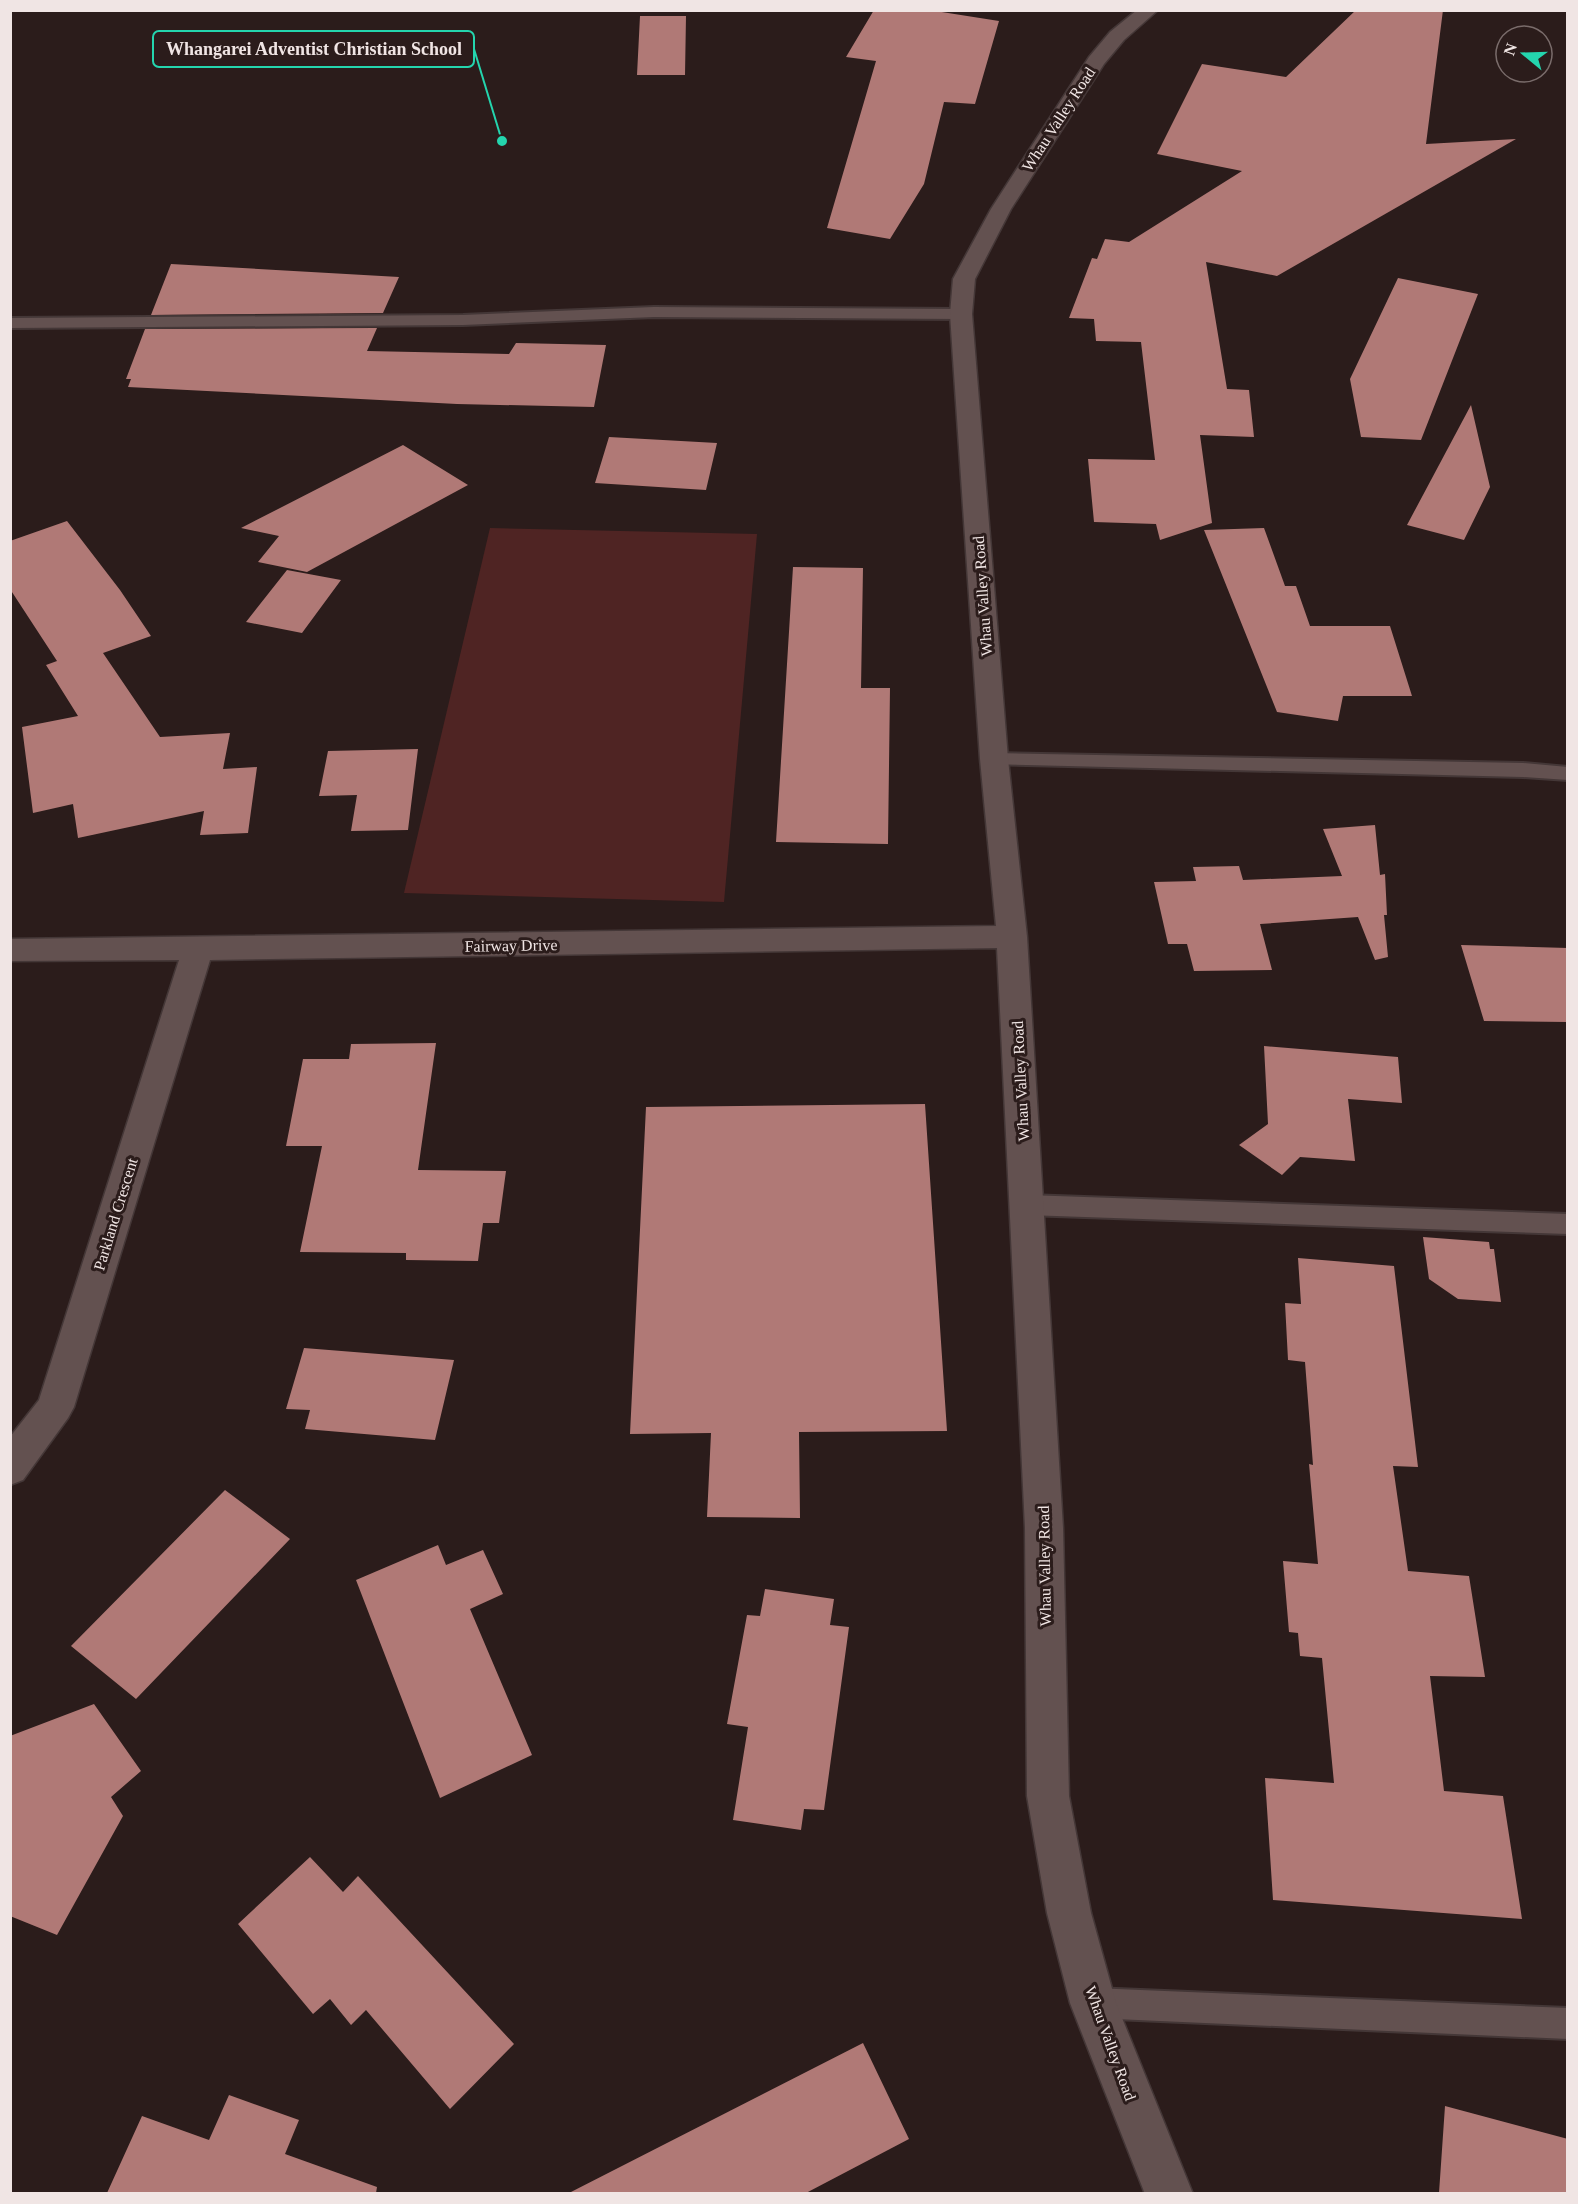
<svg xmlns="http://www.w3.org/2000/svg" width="1578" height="2204" font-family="'Times New Roman',serif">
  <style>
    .green { fill: #4f2423 }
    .building { fill: #b07976 }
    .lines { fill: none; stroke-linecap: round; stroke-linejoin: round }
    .lane-casing { stroke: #443737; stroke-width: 4 }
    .street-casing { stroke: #443737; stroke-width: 3 }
    .lane { fill: #635150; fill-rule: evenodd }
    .street { fill: #635150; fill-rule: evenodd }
    .labels { text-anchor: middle; stroke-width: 6; stroke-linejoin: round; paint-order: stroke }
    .street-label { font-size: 16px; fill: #f0e5e4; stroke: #2b1c1b }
    .leader { fill: none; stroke: #24d5ae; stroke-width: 2 }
    .callout-dot { fill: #24d5ae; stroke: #2b1c1b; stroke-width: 2 }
    .callout { fill: #2b1c1b; stroke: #24d5ae; stroke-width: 2 }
    .callout-label { font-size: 18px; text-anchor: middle; font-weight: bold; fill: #f0e5e4 }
  </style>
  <rect width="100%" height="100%" fill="#2b1c1b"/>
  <path class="green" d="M490 528 757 534 724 902 404 893Z"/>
  <path class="building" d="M874 10H929L999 21 975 104 944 102 924 184 890 239 827 228 876 61 846 57Z
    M1356 10H1443L1426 144 1516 139 1277 276 1206 262 1227 389 1249 390 1254 437 1200 435 1212 523 1160 540 1156 524 1094 522 1088 459 1155 460 1141 342 1096 341 1094 319 1069 318 1092 258 1097 259 1105 239 1129 242 1242 171 1157 154 1202 64 1286 77Z
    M640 16H686L685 75H637Z
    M171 264 399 277 383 313 151 315Z
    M1398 278 1478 294 1421 440 1361 437 1350 379Z
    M377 328 367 351 509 354 516 343 606 345 594 407 457 404 128 387 131 379H126L145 329Z
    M1471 405 1490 487 1464 540 1407 525Z
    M609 437 717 443 706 490 595 483Z
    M403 445 468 485 307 572 258 562 279 536 241 528Z
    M67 521 120 590 151 636 103 653 160 737 230 733 223 769 257 767 248 833 200 835 204 811 78 838 73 804 33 813 22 727 78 716 46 665 57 661 10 589V541Z
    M1264 528 1285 586H1296L1310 626H1390L1412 696H1343L1338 721 1277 712 1204 530Z
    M793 567 863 568 861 688H890L888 844 776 842Z
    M287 570 341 580 302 633 246 622Z
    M418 749 408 830 351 831 357 795 319 796 328 751Z
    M1375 825 1380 875 1385 874 1387 915H1384L1388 957 1375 960 1358 917 1260 924 1272 970 1194 971 1187 944H1168L1154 882 1196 881 1193 867 1239 866 1243 880 1342 876 1323 829Z
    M1461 945 1568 948V1022L1484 1021Z
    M436 1043 418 1170 506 1171 499 1223H483L478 1261 406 1260V1253L300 1252 322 1146H286L303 1059H349L351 1044Z
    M1264 1046 1398 1057 1402 1103 1348 1099 1355 1161 1300 1157 1282 1175 1239 1145 1268 1124Z
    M925 1104 947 1431 799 1432 800 1518 707 1517 711 1433 630 1434 646 1107Z
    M1423 1237 1489 1242 1490 1249H1494L1501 1302 1458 1299 1429 1279Z
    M1298 1258 1394 1266 1418 1467 1393 1466 1408 1571 1469 1576 1485 1677 1430 1676 1444 1791 1503 1796 1522 1919 1273 1900 1265 1778 1334 1783 1322 1658 1300 1656 1298 1633 1289 1632 1283 1561 1318 1564 1309 1464 1313 1465 1305 1362 1288 1360 1285 1303 1301 1304Z
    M304 1348 454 1360 435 1440 305 1429 310 1410 286 1409Z
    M225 1490 290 1539 136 1699 71 1646Z
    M438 1545 446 1565 483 1550 503 1594 470 1609 532 1755 440 1798 356 1580Z
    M765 1589 834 1599 830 1625 849 1627 824 1810 804 1809 801 1830 733 1820 748 1727 727 1724 747 1615 760 1616Z
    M94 1704 141 1771 111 1797 123 1816 57 1935 10 1916V1736Z
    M310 1857 343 1892 358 1876 514 2044 450 2109 366 2010 351 2025 330 1999 313 2014 238 1924Z
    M863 2043 909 2139 806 2193H569Z
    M229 2095 299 2120 285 2154 377 2187 376 2193H107L142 2116 209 2140Z
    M1445 2106 1568 2139V2193H1439Z"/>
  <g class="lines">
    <g class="lane-casing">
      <path id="lane" d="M654 307 961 309 969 314 961 319 654 317 463 325 10 328V318L463 315Z
        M994 753 1523 763 1568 767V780L1523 777 987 764 984 759 987 754Z
        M1027 1195 1568 1214V1234L1027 1215 1019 1212 1015 1205 1019 1198Z
        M1093 1988 1568 2008V2039L1093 2018 1082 2014 1078 2003 1082 1992Z"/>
    </g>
    <g class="street-casing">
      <path id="street" d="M1137 10H1158L1124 40 1104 64 1011 209 975 279 972 314 1008 759 1027 937 1063 1528 1069 1796 1091 1913 1116 2003 1193 2194H1145L1070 2003 1047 1913 1027 1796 1025 1528 997 948 210 960 74 1407 68 1418 23 1480 10 1485V1437L39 1400 179 960 10 961V939L996 926 980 759 950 314 953 279 991 209 1089 57 1110 32Z"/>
    </g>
    <use href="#lane" class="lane"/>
    <use href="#street" class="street"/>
  </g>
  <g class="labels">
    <g class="street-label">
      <text transform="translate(1058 119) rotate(-57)" y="6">Whau Valley Road</text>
      <text transform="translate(982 596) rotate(-94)" y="6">Whau Valley Road</text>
      <text transform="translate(511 945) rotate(-1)" y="6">Fairway Drive</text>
      <text transform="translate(1020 1081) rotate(-93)" y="6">Whau Valley Road</text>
      <text transform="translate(115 1214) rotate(-73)" y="6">Parkland Crescent</text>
      <text transform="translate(1044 1566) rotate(-91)" y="6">Whau Valley Road</text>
      <text transform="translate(1111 2043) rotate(70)" y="6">Whau Valley Road</text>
    </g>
  </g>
  <path class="leader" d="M502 141L474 49"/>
  <circle class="callout-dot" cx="502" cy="141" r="6"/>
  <rect class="callout" x="153" y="31" width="321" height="36" rx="6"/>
  <g class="callout-label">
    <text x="314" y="55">Whangarei Adventist Christian School</text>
  </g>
  <rect width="1578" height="2204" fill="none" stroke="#f0e5e4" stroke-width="24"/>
  <g transform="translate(1524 54) rotate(289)"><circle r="28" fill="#2b1c1b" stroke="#7a6c6b" stroke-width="1.5"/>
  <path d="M0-4.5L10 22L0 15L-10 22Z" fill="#24d5ae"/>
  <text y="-9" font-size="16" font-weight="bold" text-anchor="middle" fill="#f0e5e4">N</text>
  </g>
</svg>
